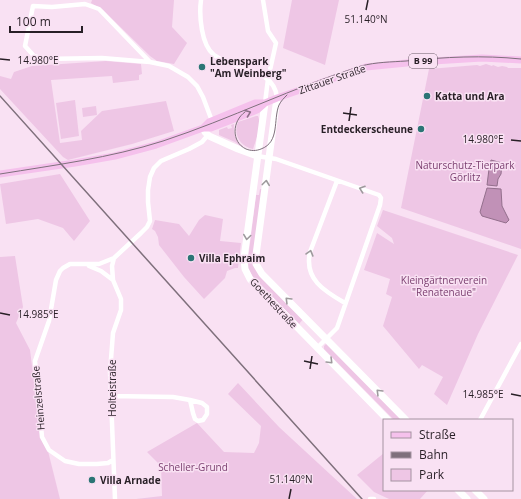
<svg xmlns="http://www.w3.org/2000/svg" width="521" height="499" font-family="'Open Sans',sans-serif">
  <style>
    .green { fill: #eec6e5 }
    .water { fill: #c191b7; stroke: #936f8c }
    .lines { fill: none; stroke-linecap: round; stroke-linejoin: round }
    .street { stroke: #fff; stroke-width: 4.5 }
    .secondary { stroke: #fff; stroke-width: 7 }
    .primary { stroke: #f5c1ec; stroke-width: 7 }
    .tram { stroke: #7f707c; stroke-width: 1 }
    .rail { stroke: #7f707c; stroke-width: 1.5 }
    .oneway { stroke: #8e7089 }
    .oneway2 { stroke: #9e9a9d }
    .ticks { fill: none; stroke: #281f26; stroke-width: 1.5 }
    .poi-dot { fill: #2b7575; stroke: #f9e1f3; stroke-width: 1.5 }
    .labels { text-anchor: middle; stroke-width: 3; stroke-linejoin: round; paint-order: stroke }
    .shield { fill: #f9e1f3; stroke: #675964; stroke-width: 1 }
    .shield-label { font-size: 9px; font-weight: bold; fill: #281f26 }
    .poi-label { font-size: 10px; font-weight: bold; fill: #281f26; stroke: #f9e1f3; text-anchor: start }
    .street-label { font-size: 10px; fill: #281f26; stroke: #f9e1f3 }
    .park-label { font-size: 10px; fill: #7b3f70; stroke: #f9e1f3 }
    .ticks-label { font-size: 10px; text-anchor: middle; fill: #281f26; stroke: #f9e1f3; stroke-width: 3; stroke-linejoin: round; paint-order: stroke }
  </style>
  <rect width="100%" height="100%" fill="#f9e1f3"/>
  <path class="green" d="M92 0H174L172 27 187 43 174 64 157 61 150 56 103 10 91 3Z
    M292 0H339L325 65 283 48Z
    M106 61 141 64 142 74 139 75V80L113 83 112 76 51 80 60 143 82 140 81 131 102 111 166 101 174 131 132 144 68 160 63 157 0 89V76L11 79 14 72 32 66Z
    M486 64 492 66 493 65 498 67 502 66 507 67 508 68H521V249L401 208 429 69 477 65 480 66Z
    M75 100 79 136 61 139 56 103Z
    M96 106 97 115 83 117 82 108Z
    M256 116H258C262 125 256 140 253 149 240 146 233 135 238 122Z
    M234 124C233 136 236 143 246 150L235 142 219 135V130L227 127 228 129 232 128 231 125Z
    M60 174 90 221 74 241 63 228 38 219 6 224 0 184Z
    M260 189H263L254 265 304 318 299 324 253 277 247 267 256 195H259Z
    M383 210 518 255 478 334 447 405 434 394 443 377 422 365 419 369 383 326 392 297 386 294 390 279 364 270 377 233 394 244 392 238 377 226Z
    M205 215 223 219 220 241 241 243 238 268H235L227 271 225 278 204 299 184 277 159 245 158 237 155 231 152 229 155 220 179 224 189 236 199 220Z
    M15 256 23 307 16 323 30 350 41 437 48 451 60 499H0V257Z
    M327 343 404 420H394L324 349V346Z
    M238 383 279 427 357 499H136L162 496 161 466 147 452 197 423 224 452 254 453 259 443 261 426 228 394Z
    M384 453V490H428L420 499H389L374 492 357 475Z"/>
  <path class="water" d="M491 160 502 163 501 174 498 179 497 186 487 185 489 169Z
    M487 188 501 189 502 206 509 220 506 223 482 216 480 212Z"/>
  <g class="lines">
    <path class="street" d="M201 0C199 15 201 45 214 55 234 70 275 68 277 98
      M263 0 268 31 276 43 268 79 265 103
      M150 62 102 58 43 59 34 56 25 46 33 6 52 7 85 4 99 9 150 62 169 66 188 77 197 86 203 97 212 121
      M257 156 276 159 379 195 381 198 380 205 337 328 317 348
      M337 181 310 252C304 279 324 291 345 303
      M114 258 112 266 113 280 121 299V310L113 333 110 372 115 499
      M89 266 101 271 113 280
      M111 396 173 397 190 400 193 413 195 419 198 421 203 420 207 414V407L202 403 190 400
      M480 420 521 344
      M113 460 108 463 97 464H79L65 461 49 450 42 437 35 361 49 321 56 280 60 271 63 268 70 264H99L114 258 141 233 147 227 150 221 148 202V190L150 177 154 168 161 161 189 149 202 142 208 135
      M370 499H374"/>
    <path class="secondary" d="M277 98 256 255V264L262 274 406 420
      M265 103 244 258 245 269 250 279 388 420
      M203 128 205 132 209 136 238 149 257 156
      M458 490 467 499
      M475 490 484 499"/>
    <path class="primary" d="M203 128 209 122 255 103H265
      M0 174 75 163 115 156 156 145 203 128H211L257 110 265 103 277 98 366 67 417 62 482 58 521 60"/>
    <path class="tram" d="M245 112C232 121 231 142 246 149 251 151 256 151 261 149 280 142 273 120 279 105 281 101 284 98 287 95
      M0 174C55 165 110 158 163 141 230 119 294 87 361 66 376 62 392 62 406 61 445 57 483 55 521 59"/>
    <path class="rail" d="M0 96 362 499"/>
  </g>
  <defs><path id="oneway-chevron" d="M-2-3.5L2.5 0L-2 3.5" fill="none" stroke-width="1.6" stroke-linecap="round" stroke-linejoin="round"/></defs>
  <use class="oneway" href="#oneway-chevron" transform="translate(248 113) rotate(-21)"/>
  <g class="oneway2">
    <use href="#oneway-chevron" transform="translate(266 183) rotate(-83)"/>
    <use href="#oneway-chevron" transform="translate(362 189) rotate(-161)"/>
    <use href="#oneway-chevron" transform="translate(247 237) rotate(98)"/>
    <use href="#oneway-chevron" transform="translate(310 253) rotate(-74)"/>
    <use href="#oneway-chevron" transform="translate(288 300) rotate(-135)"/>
    <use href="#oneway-chevron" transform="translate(330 361) rotate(45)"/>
    <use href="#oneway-chevron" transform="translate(379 392) rotate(-135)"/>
  </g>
  <path class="ticks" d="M366 10 368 0M0 59 10 60M343 113 357 115M349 121 351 107M511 140 521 141M0 313 10 315M304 361 318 364M310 369 312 356M511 394 521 396M289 499 291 489"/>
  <g class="poi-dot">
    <circle cx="202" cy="67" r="4"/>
    <circle cx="427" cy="96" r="4"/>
    <circle cx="421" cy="129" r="4"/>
    <circle cx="191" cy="258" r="4"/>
    <circle cx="92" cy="480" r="4"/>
  </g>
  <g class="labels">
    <rect class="shield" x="409" y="54" width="28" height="14" rx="3"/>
    <g class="shield-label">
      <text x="423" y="64">B 99</text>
    </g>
    <g class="poi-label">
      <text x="210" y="65">Lebenspark<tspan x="210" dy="12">"Am Weinberg"</tspan></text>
      <text x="435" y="100">Katta und Ara</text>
      <text x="413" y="133" text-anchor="end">Entdeckerscheune</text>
      <text x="199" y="262">Villa Ephraim</text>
      <text x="100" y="484">Villa Arnade</text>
    </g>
    <g class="street-label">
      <text transform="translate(332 79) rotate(-19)" y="4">Zittauer Straße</text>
      <text transform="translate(274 303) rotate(47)" y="4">Goethestraße</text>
      <text transform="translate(112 388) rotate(-90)" y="4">Holteistraße</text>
      <text transform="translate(38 398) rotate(-95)" y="4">Heinzelstraße</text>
    </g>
    <g class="park-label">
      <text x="465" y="169">Naturschutz-Tierpark<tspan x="465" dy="12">Görlitz</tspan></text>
      <text x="444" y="284">Kleingärtnerverein<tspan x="444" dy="12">"Renatenaue"</tspan></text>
      <text x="193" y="471">Scheller-Grund</text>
    </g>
  </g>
  <g class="ticks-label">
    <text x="366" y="23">51.140°N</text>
    <text x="38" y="64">14.980°E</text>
    <text x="483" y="143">14.980°E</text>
    <text x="38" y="318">14.985°E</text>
    <text x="483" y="398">14.985°E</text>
    <text x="291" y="483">51.140°N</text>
  </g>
  <rect x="383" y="419" width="130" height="72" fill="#f9e1f3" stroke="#a593a1"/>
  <rect x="391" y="432" width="20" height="6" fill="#f5c1ec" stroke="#a593a1"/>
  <text x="419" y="439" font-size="12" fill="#281f26">Straße</text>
  <rect x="391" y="452" width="20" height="6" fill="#7f707c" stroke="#a593a1"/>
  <text x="419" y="459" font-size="12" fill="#281f26">Bahn</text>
  <rect x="391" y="469" width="20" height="12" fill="#eec6e5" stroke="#a593a1"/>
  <text x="419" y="479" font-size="12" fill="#281f26">Park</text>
  <path d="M10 26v6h72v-6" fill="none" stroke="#281f26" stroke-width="2"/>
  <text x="16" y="26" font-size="12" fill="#281f26" stroke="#f9e1f3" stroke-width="3" paint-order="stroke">100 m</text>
</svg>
